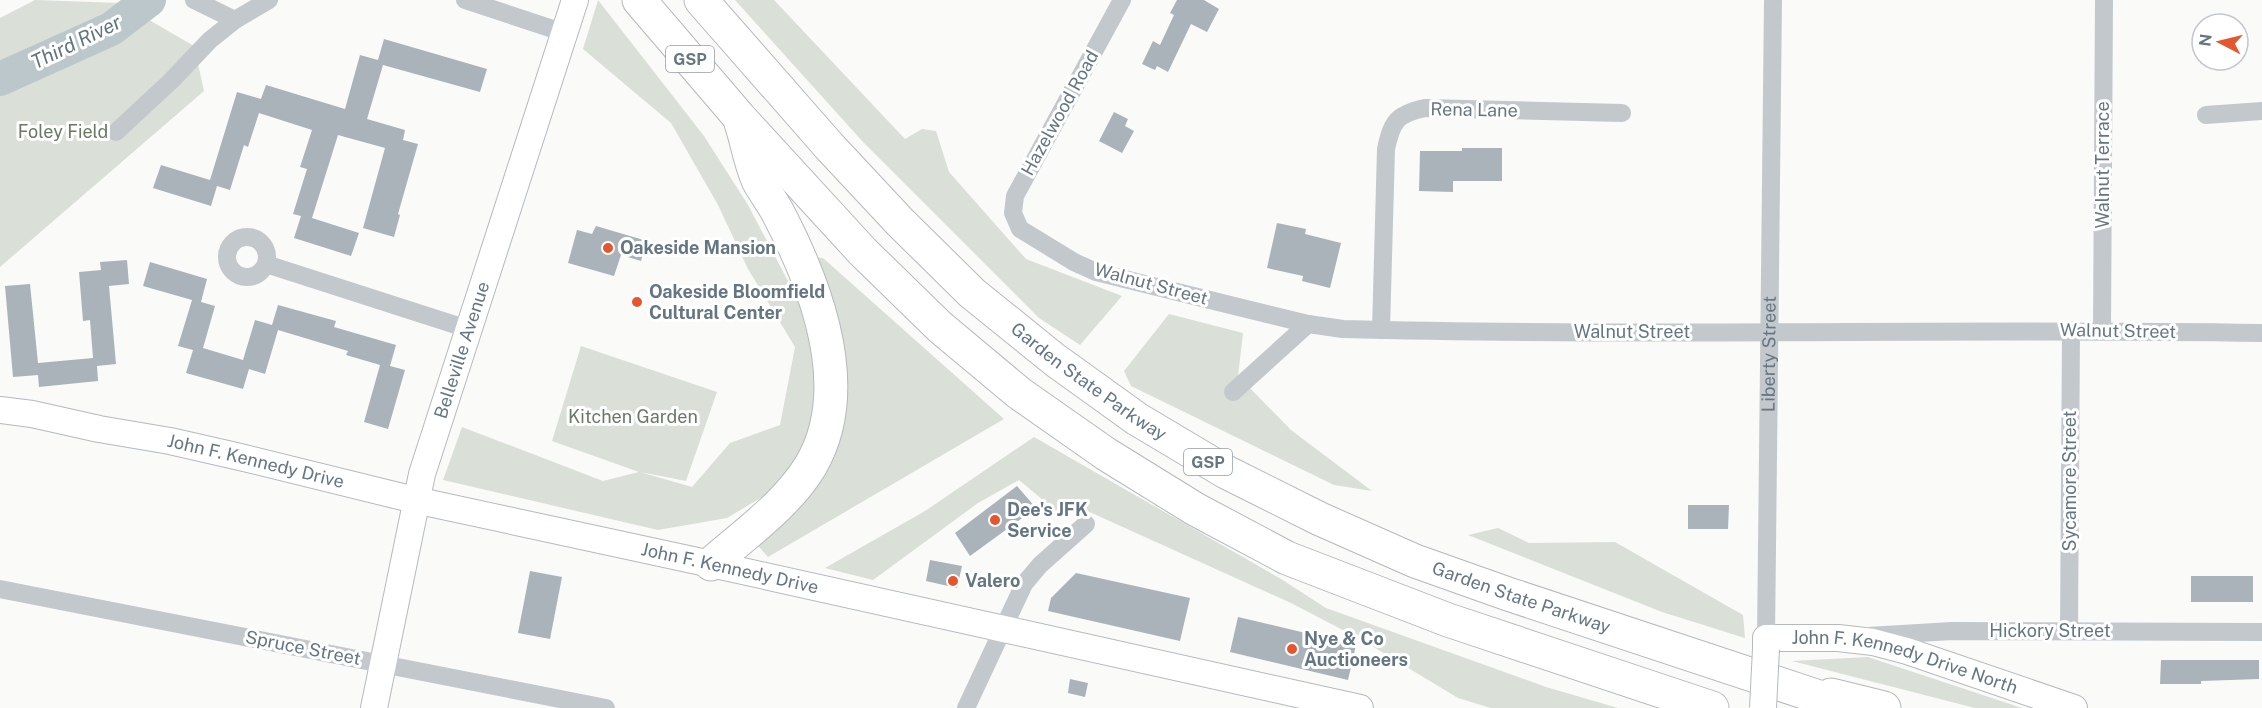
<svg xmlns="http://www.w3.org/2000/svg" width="2262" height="708" font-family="'Public Sans',sans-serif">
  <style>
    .green { fill: #dadfd7 }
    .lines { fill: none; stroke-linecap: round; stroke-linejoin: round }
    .river { stroke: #bbc7cb; stroke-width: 34 }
    .building { fill: #aab3b9 }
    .secondary-casing { stroke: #b3babf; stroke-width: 28 }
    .motorway-casing { stroke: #b4b9bd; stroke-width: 35 }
    .minor { stroke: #c3c8cc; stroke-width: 18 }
    .secondary { stroke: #fff; stroke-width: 26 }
    .motorway { stroke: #fff; stroke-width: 33 }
    .secondary-bridge-casing { stroke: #b3babf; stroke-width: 28; stroke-linecap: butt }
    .secondary-bridge { stroke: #fff; stroke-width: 26 }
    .poi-dot { fill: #e4572e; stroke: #fff; stroke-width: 2 }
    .labels { text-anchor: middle; stroke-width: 6; stroke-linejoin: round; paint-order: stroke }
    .shield { fill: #fff; stroke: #939fa8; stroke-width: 1.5 }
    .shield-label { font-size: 16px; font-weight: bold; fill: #657683 }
    .street-label { font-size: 18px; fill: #657683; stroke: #fff }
    .park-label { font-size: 18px; fill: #687a64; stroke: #fff }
    .poi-label { font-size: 18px; font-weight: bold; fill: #657683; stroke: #fff; text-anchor: start }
    .water-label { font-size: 20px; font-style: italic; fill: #60757c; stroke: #fff }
  </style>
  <rect width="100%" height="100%" fill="#fafaf8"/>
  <path class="green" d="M35 0 120 3 194 46 204 91 0 267V18Z
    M598 0 704 136 748 205 798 300 820 380 810 437 781 486 727 518 658 530 443 480 462 427 603 481 639 472 552 441 581 346 717 392 686 481 640 472 692 487 730 443 780 425 795 347 748 269 718 205 671 123 583 49Z
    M735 0H774L905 139 922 129 936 131 949 172 1026 259 1122 296 1080 345 1039 318 863 142Z
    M807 256 823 258 1004 419 768 557 754 541 836 436Z
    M1169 314 1243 333 1238 376 1291 430 1372 491 1334 485 1131 386 1124 371Z
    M1034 437 1281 579 1326 608 1546 687 1618 708H1491L1458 698 1362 640 1291 603 1083 509 1055 510 1019 480 978 503 873 580 825 568 925 511Z
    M1498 528 1529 543 1615 542 1743 615 1745 638 1662 612 1468 535Z
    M1868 657 2022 708H1975L1792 661Z"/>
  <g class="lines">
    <path class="river" d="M0 79 111 29 149 0"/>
  </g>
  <path class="building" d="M1177 0H1204L1219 9 1207 32 1191 24 1168 72 1157 66 1155 70 1142 64 1153 41 1160 45 1174 15 1170 13Z
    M384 39 487 69 480 92 383 65 367 119 405 130 403 140 418 144 398 214 400 215 394 237 363 228 385 148 338 135 312 218 359 233 351 256 294 238 301 216 293 214 307 169 300 167 312 130 259 113 248 147 244 145 230 190 217 186 211 206 153 188 161 165 210 180 237 92 261 99 266 85 345 109 360 55 378 60Z
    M1114 112 1128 119 1125 126 1134 131 1122 153 1099 141Z
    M1462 148H1502V181H1453V192L1419 191 1420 151H1462Z
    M1277 223 1306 229 1305 234 1341 243 1330 288 1302 281 1303 276 1267 268Z
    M596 226 647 241 641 261 621 255 614 276 568 263 577 230 592 234Z
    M127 260 129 284 109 286 116 364 97 366 98 381 39 387 38 375 13 377 5 286 30 284 38 363 93 358 90 320 83 321 79 272 101 270 100 262Z
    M150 262 207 279 201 302 215 306 203 348 243 360 255 320 272 325 278 305 336 321 334 327 396 345 390 366 405 370 388 429 364 422 380 365 346 355 348 351 278 330 265 374 249 369 243 389 186 373 193 350 178 346 192 300 143 286Z
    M1017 486 1036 508 970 556 955 533Z
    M1688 505H1729L1728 529H1688Z
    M930 560 962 566 957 588 926 581Z
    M530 571 562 577 550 639 518 633Z
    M1076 573 1190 598 1180 641 1048 611 1051 598Z
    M2191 576H2253V602H2191Z
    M1238 617 1356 645 1348 680 1230 652Z
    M2161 660H2259V679L2201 681V684H2160Z
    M1070 679 1088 683 1085 697 1068 693Z"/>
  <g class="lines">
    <g class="secondary-casing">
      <g id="secondary">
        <path id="s2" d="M0 410 32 414 99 429 170 441 240 457 415 500 711 564 1360 708"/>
        <path id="s3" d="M1766 649V638H1838L1873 642 1907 651 2074 708"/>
        <path id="s4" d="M374 708 422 474 575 0"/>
      </g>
    </g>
    <g class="motorway-casing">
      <g id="motorway">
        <path d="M639 0 740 118 863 252 940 327 1019 393 1106 454 1195 509 1287 558 1448 620 1712 708"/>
        <path id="s5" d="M701 0 829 146 900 222 972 293 1055 360 1137 419 1226 472 1320 519 1415 561 1508 594 1852 708"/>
        <path d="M711 564C745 534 788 504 811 465 856 388 815 283 777 211 771 200 763 190 758 180 750 162 747 141 741 123"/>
        <path d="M1831 695 1884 708"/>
      </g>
    </g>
    <g class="minor">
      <path d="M194 0 235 20"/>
      <path d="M465 0 565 33"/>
      <path d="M1122 0 1015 196 1013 213 1020 229 1074 262 1096 272 1308 324 1343 329C1649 337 1956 328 2262 333"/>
      <path d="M2206 115 2262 111"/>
      <path d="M116 132 171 81 210 40 235 20 269 0"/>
      <circle cx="247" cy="257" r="20"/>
      <path d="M266 264 468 329"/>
      <path d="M1381 330 1386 149C1392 121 1397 114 1425 108L1622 113"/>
      <path d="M2102 330 2104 0"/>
      <path d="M1233 392 1308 324"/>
      <path d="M0 589 606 708"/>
      <path d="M2069 631 2071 330"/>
      <path d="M1868 636 1952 631 2262 632"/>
      <path id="s1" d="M1766 638 1773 0"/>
      <path d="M966 708 1024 584 1040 565 1086 524"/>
    </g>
    <use href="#secondary" class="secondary"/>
    <use href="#motorway" class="motorway"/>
    <g class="secondary-bridge-casing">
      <path id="secondary-bridge" d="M1763 708 1766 649"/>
    </g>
    <use href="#secondary-bridge" class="secondary-bridge"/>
  </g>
  <g class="poi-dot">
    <circle cx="608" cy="248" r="6"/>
    <circle cx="637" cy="302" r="6"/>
    <circle cx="995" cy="520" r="6"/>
    <circle cx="953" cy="581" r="6"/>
    <circle cx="1292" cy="649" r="6"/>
  </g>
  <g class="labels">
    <g class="shield">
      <rect x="666" y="46" width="48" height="26" rx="4.5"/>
      <rect x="1184" y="449" width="48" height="26" rx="4.5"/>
    </g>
    <g class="shield-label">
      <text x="690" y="65">GSP</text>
      <text x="1208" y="468">GSP</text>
    </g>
    <g class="street-label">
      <text transform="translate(1474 110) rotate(1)" y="6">Rena Lane</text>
      <text transform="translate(1060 113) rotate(-61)" y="6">Hazelwood Road</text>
      <text transform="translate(2103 165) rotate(-90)" y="6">Walnut Terrace</text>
      <text transform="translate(1151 284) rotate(15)" y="6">Walnut Street</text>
      <text transform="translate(2118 331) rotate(1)" y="6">Walnut Street</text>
      <text x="1632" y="338">Walnut Street</text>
      <text dy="6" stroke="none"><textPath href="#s4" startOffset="369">Belleville Avenue</textPath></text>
      <text dy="6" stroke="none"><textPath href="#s1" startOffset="284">Liberty Street</textPath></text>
      <text dy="6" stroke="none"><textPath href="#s5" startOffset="546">Garden State Parkway</textPath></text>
      <text dy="6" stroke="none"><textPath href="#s2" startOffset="261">John F. Kennedy Drive</textPath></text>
      <text transform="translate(2070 481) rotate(-90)" y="6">Sycamore Street</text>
      <text dy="6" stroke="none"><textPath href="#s2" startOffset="747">John F. Kennedy Drive</textPath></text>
      <text dy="6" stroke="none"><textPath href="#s5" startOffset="1032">Garden State Parkway</textPath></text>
      <text x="2050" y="637">Hickory Street</text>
      <text transform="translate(303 648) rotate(11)" y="6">Spruce Street</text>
      <text dy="6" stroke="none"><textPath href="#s3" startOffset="153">John F. Kennedy Drive North</textPath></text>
    </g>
    <g class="park-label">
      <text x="63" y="138">Foley Field</text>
      <text x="633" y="423">Kitchen Garden</text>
    </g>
    <g class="poi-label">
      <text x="620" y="254">Oakeside Mansion</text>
      <text x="649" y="298">Oakeside Bloomfield<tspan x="649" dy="21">Cultural Center</tspan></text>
      <text x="1007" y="516">Dee's JFK<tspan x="1007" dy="21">Service</tspan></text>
      <text x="965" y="587">Valero</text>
      <text x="1304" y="645">Nye &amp; Co<tspan x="1304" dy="21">Auctioneers</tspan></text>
    </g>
    <g class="water-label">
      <text transform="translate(76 42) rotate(-26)" y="7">Third River</text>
    </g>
  </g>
  <g transform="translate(2220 42) rotate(277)"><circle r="28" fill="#ffffff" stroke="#c1c8cd" stroke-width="1.5"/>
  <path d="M0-4.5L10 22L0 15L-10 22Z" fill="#e4572e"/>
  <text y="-9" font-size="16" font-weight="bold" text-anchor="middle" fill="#657683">N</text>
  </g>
</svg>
